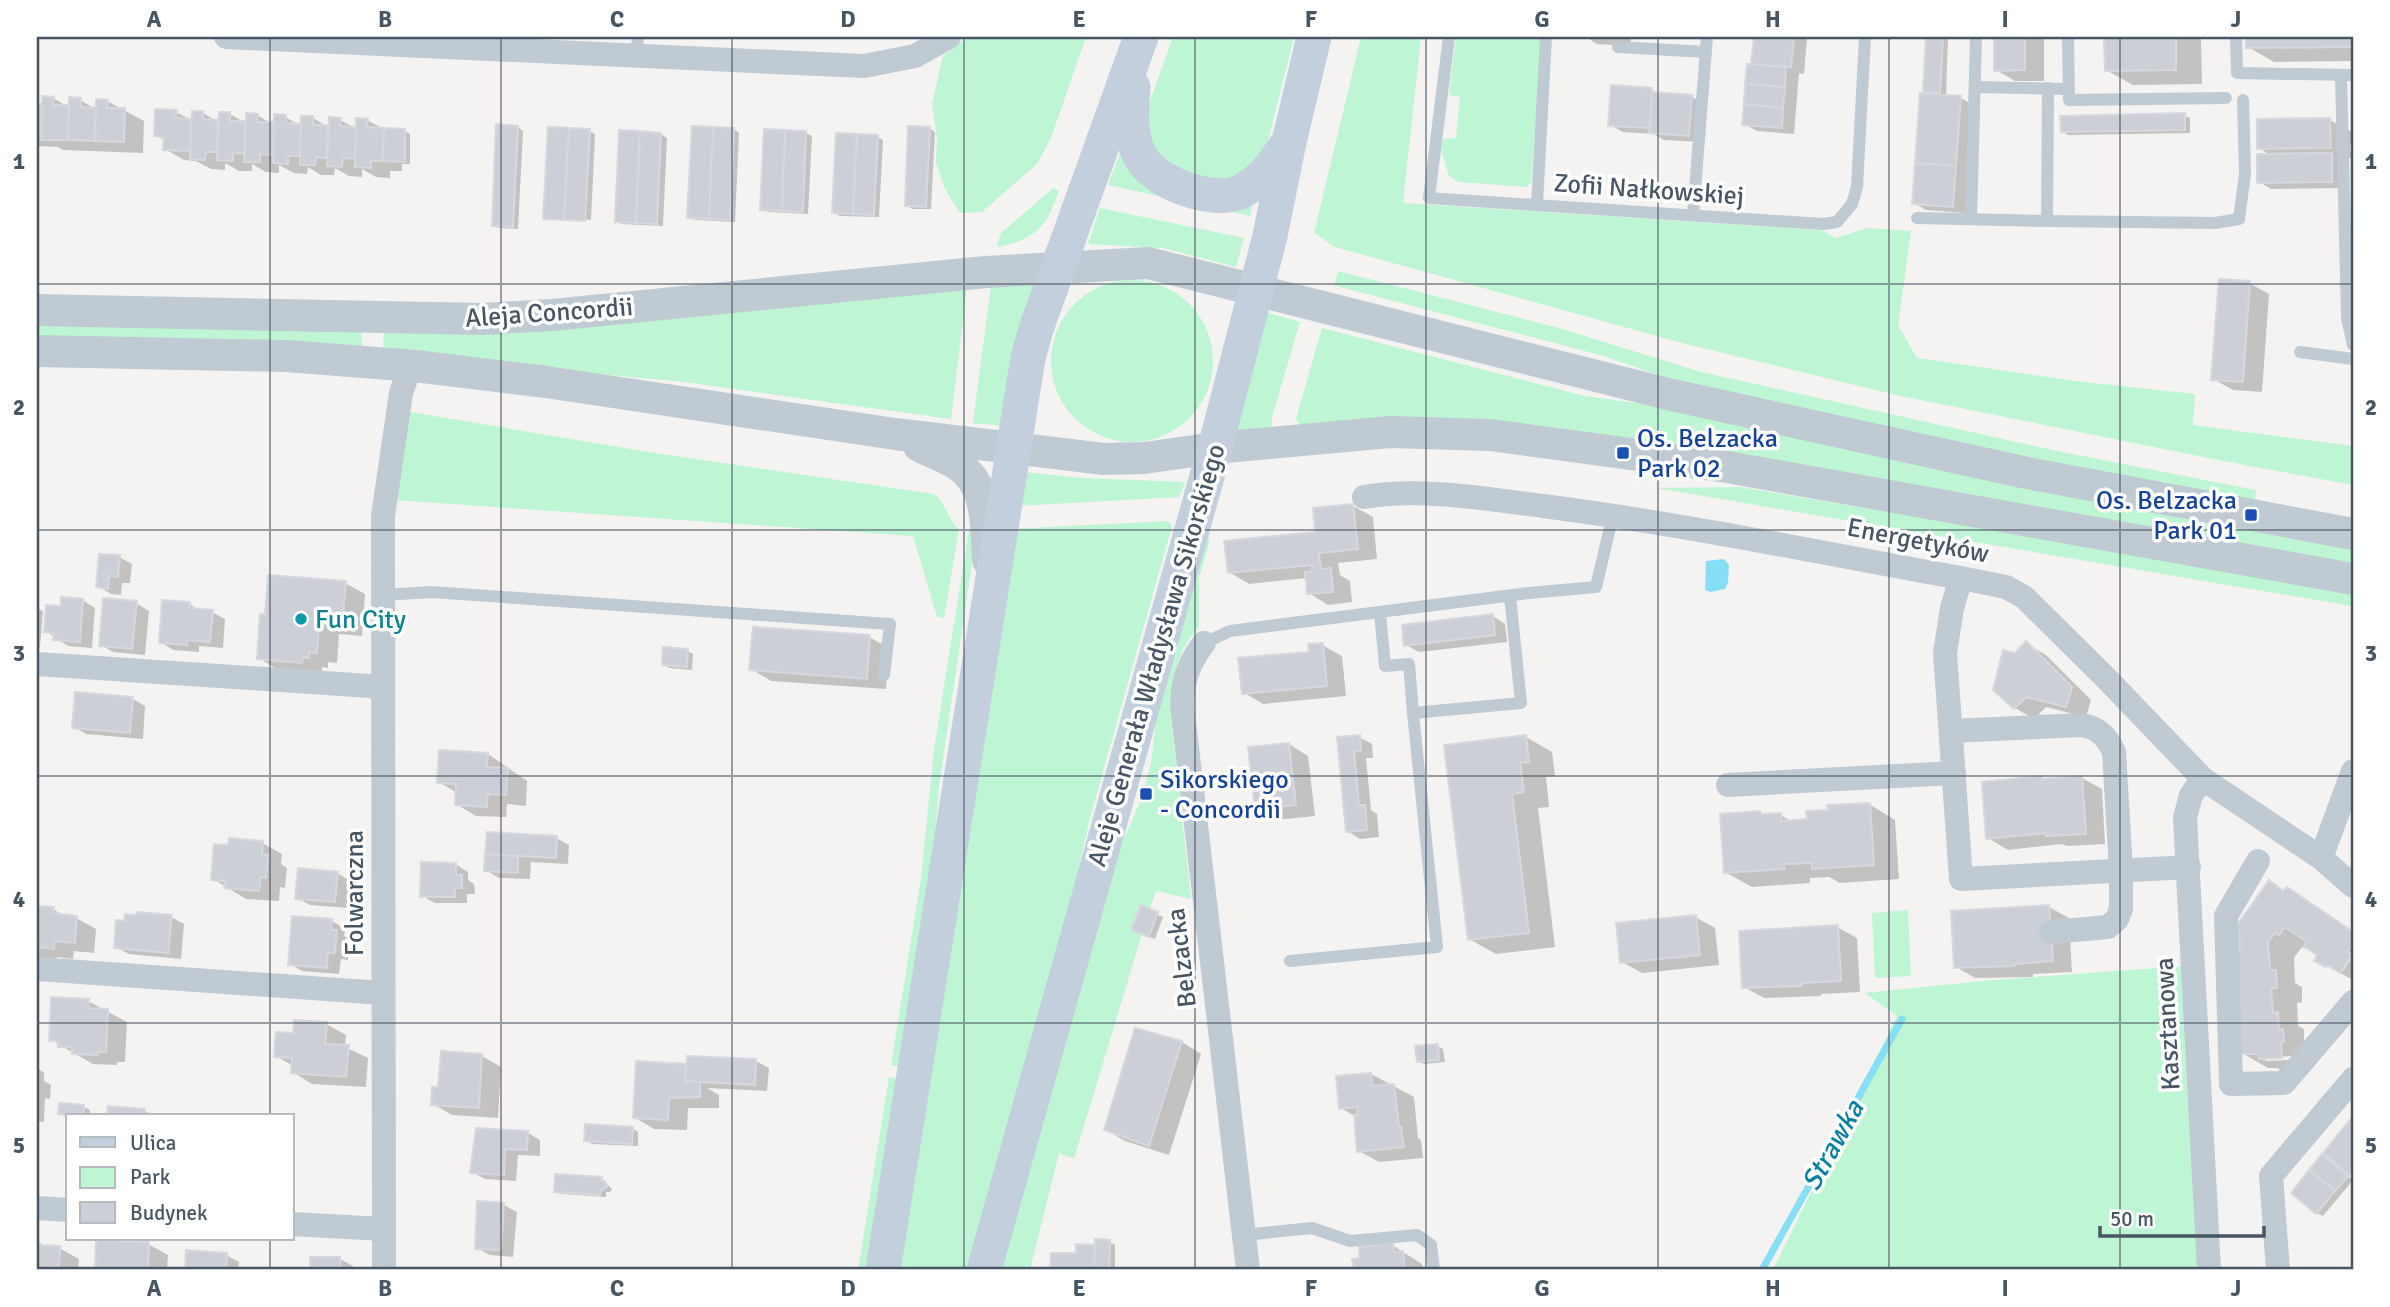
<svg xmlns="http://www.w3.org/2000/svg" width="2390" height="1307" font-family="Signika,sans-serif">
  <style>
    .green { fill: #bef5d4 }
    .water { fill: #87def7 }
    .shadow { fill: #0003; fill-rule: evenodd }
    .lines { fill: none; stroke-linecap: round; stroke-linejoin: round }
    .stream { stroke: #87def7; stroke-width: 7 }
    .building { fill: #cccfd5; stroke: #d6d8de; stroke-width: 2 }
    .service { stroke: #bfcad3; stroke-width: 12 }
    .minor { stroke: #bfcad3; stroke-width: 24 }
    .tertiary { stroke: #bfcad3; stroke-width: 32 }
    .secondary { stroke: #c4cfdd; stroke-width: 35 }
    .grid { fill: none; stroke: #485663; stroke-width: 2; stroke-opacity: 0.55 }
    .transit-dot { fill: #1a4fb4; stroke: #fff; stroke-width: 2.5 }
    .culture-dot { fill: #0f9aa8; stroke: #fff; stroke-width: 2.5 }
    .labels { text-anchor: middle; stroke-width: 7; stroke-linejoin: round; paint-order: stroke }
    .street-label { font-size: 26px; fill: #485663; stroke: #fff }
    .transit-label { font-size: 26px; fill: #164399; stroke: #fff; text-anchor: start }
    .culture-label { font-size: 26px; fill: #0d838f; stroke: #fff; text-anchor: start }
    .water-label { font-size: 28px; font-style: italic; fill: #0380a3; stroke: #fff }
    .neatline { fill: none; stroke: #485663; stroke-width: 2.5 }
    .grid-label { font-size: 23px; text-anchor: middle; font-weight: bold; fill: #485663 }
  </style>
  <rect width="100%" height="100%" fill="#f5f2f2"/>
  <path class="green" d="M968 37H1086L1051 138 1037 164 982 212 960 213 945 189 936 163 937 137 932 104 943 56Z
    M1173 37H1294L1264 156 1227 186 1156 163 1145 115Z
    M1361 37H1421L1403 203 1820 230 1836 238 1866 228 1911 231 1898 325 1917 358 2075 381 2195 394 2193 425 2353 446V485L2213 459 1896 395 1682 343 1335 247 1314 233Z
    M1456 37H1542L1531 182 1527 187 1459 182 1449 176 1440 146 1443 139 1456 138 1460 97 1449 95Z
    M1125 140 1137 169 1255 193 1250 216 1108 185Z
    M1053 188 1059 191C1046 227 1038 237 1000 247L997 245 1001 233Z
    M1100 208 1244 238 1236 267 1163 248 1088 244Z
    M1338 271 1559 328 1701 372 2057 451 2256 490 2255 500 2247 505 1675 381 1604 356 1344 288 1334 285Z
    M1036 280 1003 426 973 423 991 284Z
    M1051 361a81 81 0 1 1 162 0a81 81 0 1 1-162 0Z
    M967 287 951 419 676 381 515 367 383 350 384 329Z
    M1266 312 1300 322 1272 417 1271 429 1233 434Z
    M37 325 361 330 362 348 37 339Z
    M1322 328 1585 396 1666 407 2353 548V565L1300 425 1296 419Z
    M404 411 661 454 934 494C946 502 947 519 959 529L944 618 937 617 913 536 393 500Z
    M1023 472 1082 478 1185 482 1179 497 1016 506Z
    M1740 487 2353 590 2352 606 1656 488Z
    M1168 521 1172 526 1090 818 1064 934 969 1270H895L1013 529Z
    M977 529 939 786 932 871 905 1062 897 1066 891 1065 921 878 934 749 969 530Z
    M1206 532 1210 541 1199 578V628C1177 648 1173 678 1170 707L1191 899 1156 891 1150 909 1140 906 1131 930 1142 934 1074 1159 1059 1153 1030 1270H1002L1001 1264 1121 845 1141 800 1151 763 1158 706Z
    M1908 910 1911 976 1875 978 1872 913Z
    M2184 966 2201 1270H1773L1897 1016 1865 993 1982 981Z
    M889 1077 895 1078 901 1085 870 1270H858Z"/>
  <path class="water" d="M1724 559 1729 565 1728 582 1725 589 1711 592 1705 590 1706 561Z"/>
  <path class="shadow" d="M1586 37H1631L1630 46 1597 44Z
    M1756 37H1807L1804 74 1799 73 1794 134 1757 131 1744 124Z
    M1928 37H1948L1946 97 1961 98 1980 109 1975 176 1965 213 1926 210 1914 203 1932 95 1925 92Z
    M1995 37H2044V81H2015L1996 70Z
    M2106 37H2201L2202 84 2133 85 2106 70Z
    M2248 37H2353V61L2274 62 2248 47Z
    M1652 90 1660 94 1691 96 1704 104 1702 142 1664 140 1654 134 1623 132 1610 125Z
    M53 98 70 108 80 100 97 110 107 101 144 121 143 153 63 150 58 147 37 146V103L43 107Z
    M176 112 193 121 203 113 220 123 230 114 247 124 257 115 272 124 285 117 303 127 313 118 330 128 340 120 357 129 367 120 383 129 404 131 410 134V164H402V171H390V178L376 177 362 169V177L349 176 335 168 334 175H321L308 167 307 174 294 173 279 165V173L266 172 252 164V171H239L225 163V170L211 169 196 161 184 160 165 149V141L156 135Z
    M2184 115 2190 118V133L2068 135 2062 131Z
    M2352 118 2353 146 2350 144V152H2353V180L2351 158H2337L2344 188 2271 189 2259 182 2272 156 2259 148 2330 120 2352 132Z
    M518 127 523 131 518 229 499 228 493 225Z
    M929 128 935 132 931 209H912L907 205Z
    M734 129 739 133 735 222 695 220 689 217Z
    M589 131 595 134 591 220 549 217V220L545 218Z
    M806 133 812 136 808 214 768 212 762 209Z
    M661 134 667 138 663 226 622 224 617 221Z
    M878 137 883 140 879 217 840 216 834 212Z
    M2249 283 2269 294 2262 392 2233 390 2213 379Z
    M1353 506 1373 517 1377 559 1338 563 1340 575 1350 581 1352 602 1328 605 1309 593 1307 578 1249 584 1229 572 1317 534Z
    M119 557 132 564 130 583H122L121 595 111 594 98 586Z
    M345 583 365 594 362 636 339 634 337 663 328 662V668L322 667V673L278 670 259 658 267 617Z
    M82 600 95 608 92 648 68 646 46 631 63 607Z
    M136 603 149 611 145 655 113 652 101 645Z
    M189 604 201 611 212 612 225 619 223 648 199 646V652L173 650 161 642Z
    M37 608 43 611 40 647H37Z
    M1493 616 1505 624 1507 642 1419 652 1406 645Z
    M869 637 889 648 886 689 771 681 751 669Z
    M2027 644 2046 655 2091 700 2086 717 2046 707 2034 719 2015 708Z
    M1322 645 1342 656 1346 696 1263 704 1243 692Z
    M687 651 693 654 692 670 669 668 664 664Z
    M133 699 145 706 143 739 86 734 74 727Z
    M1359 737 1372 744 1373 758H1366L1371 810 1377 814 1379 837 1360 839 1347 831 1338 739Z
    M1526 737 1552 752 1555 776 1546 777 1549 807 1538 808 1555 947 1496 954 1469 939Z
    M1289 744 1308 756 1315 816 1276 820 1256 809Z
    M488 754 527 781 526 806 507 804 506 817 476 816 456 804 457 793 439 782Z
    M2042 778 2046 780 2082 778 2102 789 2105 844 2067 846 2062 844 2008 850 1988 838Z
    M1869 804 1895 820 1899 879 1840 883 1829 877 1810 878V883L1752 887 1725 872 1760 813 1765 816 1780 815 1793 822 1809 821Z
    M488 834 556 838 569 845 568 864 531 862 530 879 499 878 486 870Z
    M262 843 282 854 281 864 287 868 285 888 280 887 279 901 246 899 213 879Z
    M455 864 468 872V880L474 884 475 894H467V903H435L422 896Z
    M337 873 350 881 348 908 310 905 297 898Z
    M2269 882 2285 891 2287 889 2313 904 2353 931V949L2339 971H2343L2353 956V980L2316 960 2320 955 2308 946 2306 949 2302 947 2294 958 2295 983 2302 987V1002L2297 1003 2298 1026 2304 1029V1043L2287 1074 2277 1068H2268L2242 1053 2241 950ZM2291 1056V1060L2266 1061 2263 1058Z
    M37 907 53 909 66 917 76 918 96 929 94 953 74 951 73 959 57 957V964L37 960Z
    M2049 907 2069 918 2072 972 2033 974V977L1975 978 1956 967Z
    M1142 908 1163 917 1155 939 1139 933Z
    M171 917 184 924 181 959 129 954 116 947Z
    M1695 917 1715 928 1719 965 1642 973 1622 962Z
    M332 921 345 929 344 936 350 939 348 960 341 959 339 974 302 971 290 964Z
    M1837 927 1857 938 1860 992 1821 994V996L1764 998 1744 987Z
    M88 1001 127 1022 125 1062H117V1065L93 1064 51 1040Z
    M326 1024 346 1035 345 1047 368 1058 366 1087 312 1084 293 1072V1066L276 1056 295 1035Z
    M1136 1030 1182 1042 1201 1054 1169 1155 1125 1141 1106 1130Z
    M1438 1046 1443 1049 1445 1062 1424 1064 1418 1061Z
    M482 1056 501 1067 498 1118 452 1115 433 1104 439 1089Z
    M756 1061 769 1068 767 1091 707 1088 719 1095V1108H688L687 1130 654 1129 634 1117 637 1063 688 1066Z
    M37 1068 44 1073V1081L51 1085 50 1099 45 1098 44 1122 37 1121Z
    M1371 1074 1414 1097 1418 1138 1421 1140 1423 1158 1379 1162 1359 1151 1356 1117 1341 1108Z
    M84 1107 90 1110 89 1116 66 1117 60 1113Z
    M109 1108 145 1111 155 1116H108Z
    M633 1129 638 1132V1146L592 1144 586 1140Z
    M528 1133 540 1140V1156L518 1155 516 1181 485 1179 472 1172Z
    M2328 1160 2353 1180 2323 1216 2317 1213Z
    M601 1178 612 1189 610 1192H606V1197L562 1194 556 1191Z
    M504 1205 517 1212 513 1257 490 1255 477 1248Z
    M37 1241 48 1248H59L79 1259 78 1270H37Z
    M1097 1241 1109 1242 1115 1245V1270H1095Z
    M98 1242 148 1244 168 1255 167 1270H97Z
    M1392 1245 1422 1264 1423 1270H1355L1354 1260Z
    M188 1252 226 1255 239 1262 238 1270H187Z
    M312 1259H340L353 1266V1270H312Z"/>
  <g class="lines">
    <path class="stream" d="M1762 1270 1902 1019"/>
  </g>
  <path class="building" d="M1754 37H1794L1791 67 1751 64Z
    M1926 37H1943L1940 93 1923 92Z
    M1994 37H2025V70L1994 71Z
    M2104 37H2176V70L2105 71Z
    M2246 37H2353V47L2246 48Z
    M1747 64 1786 67 1785 87 1745 84Z
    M1745 84 1785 87 1783 108 1744 104Z
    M1611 85 1652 88 1650 128 1608 126Z
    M1652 92 1692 95 1689 136 1649 133Z
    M1920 93 1961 96 1956 166 1915 163Z
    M42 96 54 97 53 105H69L68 140H41Z
    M69 97 81 98V107L96 108 95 141 68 140Z
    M96 99 108 100 107 108H125L124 142 95 141Z
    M37 104H42L41 137H37Z
    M1744 104 1783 108 1782 128 1742 125Z
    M155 109 177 110 176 118 191 119 190 151 163 150 164 137 154 136Z
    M192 111H203V119L218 120 217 152H206L205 160 190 159Z
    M219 112H230V121H245V154L233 153V161L217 160Z
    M246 113 258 114 257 122H274L273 155 260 154V162H244Z
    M2185 113V130L2061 132 2060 116Z
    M274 114 286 115V123L301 124 300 156H288V164L273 163Z
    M301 116H313V125H328L327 158 316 157 315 165H300Z
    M329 117 341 118 340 126 356 127 355 159 343 158 342 167 327 166Z
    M356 118 368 119 367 127 384 128 383 161H371V168L355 167Z
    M2330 118 2331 148 2257 149V119Z
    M496 124 518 126 513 227 492 226Z
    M692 126 713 127 709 219 687 218Z
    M908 126 930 127 926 207 905 206Z
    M548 127 569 128 564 220 543 219Z
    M713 127 734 128 730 220 709 219Z
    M384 128 405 129V162L383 161Z
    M569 128 590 129 585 221 564 220Z
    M764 129 785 130 782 211 760 210Z
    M619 130 640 131 636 223 615 222Z
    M785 130 806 131 803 212 782 211Z
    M640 131 661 133 657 224 636 223Z
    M836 133 857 134 853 214 832 213Z
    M857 134 878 135 874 215 853 214Z
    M2332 153V182L2257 183V154Z
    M1915 163 1956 166 1953 207 1912 204Z
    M2219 279 2250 281 2243 382 2211 380Z
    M1353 504 1358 549 1319 553 1321 569 1331 568 1333 592 1307 594 1305 572 1312 571V565L1228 573 1224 541 1315 532 1313 508Z
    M99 554 120 555 118 577 109 576 108 589 96 587Z
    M268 575 346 581 342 625 319 624 317 653 309 652V658L303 657 302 663 257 659 260 614 265 615Z
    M61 597 83 599 80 642 53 640 54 633 44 632 46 605 61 606Z
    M103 598 137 601 132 649 99 646Z
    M162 600 190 602 189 608 213 610 210 642 187 640V645L159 643Z
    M1493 614 1495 635 1404 646 1402 625Z
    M753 627 870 635 867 679 749 670Z
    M2026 641 2072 687 2066 707 2026 697 2014 709 1993 690 2003 650 2015 653Z
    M1323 643 1327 686 1242 694 1238 658 1309 652 1308 644Z
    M663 647 688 649 687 667 662 665Z
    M75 692 133 697 130 733 72 728Z
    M1360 735 1361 751 1354 752 1359 805H1365L1367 830 1346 832 1337 737Z
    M1526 735 1529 762 1520 763 1524 792 1512 794 1529 933 1468 940 1444 745Z
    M1289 743 1296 805 1255 810 1248 747Z
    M439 750 488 753 487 767 508 768 506 795 488 794 487 807 455 805 456 784 437 783Z
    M2042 776V779L2082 776 2086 834 2046 836V833L1986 839 1982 782Z
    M1870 803 1874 865 1812 869V863L1784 864V869L1724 873 1720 814 1760 811 1761 814 1781 813V821L1807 819 1806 811 1828 810 1827 805Z
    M487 832 557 836 556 858 485 854Z
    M229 838 263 841 262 854 268 855 266 878 261 877 259 891 224 888 225 881 211 880 214 844 228 845Z
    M485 854 518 856V873L484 871Z
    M421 862 456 863V875H462V888H455V897H420Z
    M298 868 338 872 335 902 295 899Z
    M2269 880 2283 891 2287 887 2353 932V943L2347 952 2352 955 2340 973 2327 965 2326 967 2314 961 2317 955 2304 946 2307 942 2285 927 2279 935 2275 933 2268 942 2270 970H2276L2277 988 2271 989 2273 1013 2278 1012 2279 1029H2283L2284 1042 2281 1043 2282 1058 2259 1059V1054H2240L2235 949H2240L2238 924Z
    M1141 905 1158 912 1149 937 1131 930Z
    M2049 905 2053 961 2014 964V966L1954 968 1951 911Z
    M37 906 54 907 53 913 77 916 75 943 55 941 54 949 38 947 37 954Z
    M137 912 172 915 168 953 114 948 116 920 124 921 125 914 137 915Z
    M1696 915 1700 955 1620 963 1616 923Z
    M292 916 332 919 331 930H337L335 953H328L327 968 288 965Z
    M1838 925 1841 981 1802 983V986L1742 988 1739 931Z
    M51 997 89 999 88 1008 108 1009 106 1052H98V1055L72 1054V1047H58V1041H49Z
    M294 1020 327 1022 325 1044 349 1045 346 1077 291 1073 292 1058 274 1057 276 1032 293 1033Z
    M1135 1028 1182 1041 1149 1146 1104 1130Z
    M1438 1044 1439 1060 1417 1062 1415 1046Z
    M441 1051 482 1054 479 1108 431 1105 432 1087H438Z
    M687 1056 756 1059 755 1085 685 1081Z
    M636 1061 686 1064 685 1081 700 1082V1097L669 1098 668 1120 633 1118Z
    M1371 1073 1372 1086 1394 1084 1399 1127H1401L1404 1147 1357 1152 1354 1115H1358L1357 1107 1339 1109 1336 1076Z
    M59 1103 84 1105 83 1116 58 1114Z
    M108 1106 145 1109V1116H107Z
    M2353 1116V1169L2349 1175 2323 1153Z
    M585 1124 633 1127 632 1144 584 1141Z
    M476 1128 528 1131 527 1150 505 1149 504 1175 470 1173Z
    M2322 1154 2348 1176 2335 1191 2309 1170Z
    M2309 1170 2335 1191 2316 1214 2291 1193Z
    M555 1174 602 1177 601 1181H605L607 1187 601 1190 600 1195 554 1192Z
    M477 1201 504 1203 501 1250 475 1249Z
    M1095 1239 1110 1240 1109 1270H1094Z
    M96 1240 149 1242 148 1270H155H95Z
    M1393 1243 1394 1252 1403 1251 1405 1270H1354L1352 1259 1360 1258 1359 1247Z
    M1076 1244 1095 1245 1094 1270H1050L1051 1253H1076Z
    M37 1245 60 1246 59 1270H37Z
    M186 1250 227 1253 226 1270H185Z
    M310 1257H340L341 1270H348H310Z"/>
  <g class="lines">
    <path class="service" d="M1449 37 1429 198 1823 224 1837 222 1852 204 1857 187 1865 37
      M2068 37 2069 100 2226 98
      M2236 37 2237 73 2353 75
      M1618 47 1706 52
      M636 57 638 37
      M2341 75 2347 318 2353 345
      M1976 87 2068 89
      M2048 88 2047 221 2215 223 2239 219 2245 174 2243 100
      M1537 204 1546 37
      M1693 215 1707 37
      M1917 218 2047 221
      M1971 219 1976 37
      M2300 352 2353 359
      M384 595 431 592 890 624 884 675
      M1380 613 1385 666 1409 664 1413 713
      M1204 643 1230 631 1529 593 1596 587 1613 515
      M1290 961 1437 947 1413 713 1521 703 1510 596
      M1244 1235 1312 1228 1350 1241 1417 1235 1431 1245 1434 1270"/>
    <path class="minor" d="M226 37 864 66 915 56 949 37
      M1364 497C1418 487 1488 499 1543 506 1683 524 1822 553 1961 578L2006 587 2024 597 2106 678 2203 779 2321 858 2353 886
      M1961 578 1952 608 1945 653 1961 879 2189 867
      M1204 643C1188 664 1183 679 1182 705L1248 1270
      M37 664 370 686 383 690
      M1951 731 2082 725C2099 728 2107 737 2114 752L2121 870V909L2117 919 2108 927 2051 932
      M2203 779 2191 795 2185 818 2209 1270
      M1728 785 1954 773
      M2321 858 2353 771
      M2258 861 2226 916 2231 1084 2284 1083 2353 1002
      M37 969 383 993
      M37 1208 68 1210
      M292 1224 383 1229
      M384 1270 383 516 401 393 407 376 415 366
      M2278 1270 2271 1176 2353 1079"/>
    <path class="tertiary" d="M37 310 483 319 552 315 986 272 1148 263 1672 395 2027 473 2353 534
      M37 351 286 356 415 366 546 382 895 434 1104 459 1144 458 1215 448 1390 432 1490 435 1727 467 2353 579
      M919 446C931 452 946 457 958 465 989 485 986 528 988 560"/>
    <path class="secondary" d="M1133 87C1131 110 1129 135 1140 156 1154 183 1212 204 1240 192 1261 182 1273 165 1285 147
      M883 1270 1028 358 1036 329 1141 37
      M984 1270 1215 448 1270 236 1289 142 1314 37"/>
  </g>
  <path class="grid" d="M270 37V1116M501 37V1270M732 37V1270M964 37V1270M1195 37V1270M1426 37V1270M1658 37V1270M1889 37V1270M2120 37V1270M37 284H2353M37 530H2353M37 776H2353M37 1023H2353M270 1239V1270"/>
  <g class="transit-dot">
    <rect x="1616" y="446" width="14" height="14" rx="3.5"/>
    <rect x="2244" y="508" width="14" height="14" rx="3.5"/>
    <rect x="1139" y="787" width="14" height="14" rx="3.5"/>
  </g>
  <circle class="culture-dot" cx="301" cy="619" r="7"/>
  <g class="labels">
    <g class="street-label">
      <text transform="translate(1649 189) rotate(4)" y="9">Zofii Nałkowskiej</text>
      <text transform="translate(549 312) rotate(-4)" y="9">Aleja Concordii</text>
      <text transform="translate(1918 540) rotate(11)" y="9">Energetyków</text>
      <text transform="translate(1156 655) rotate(-74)" y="9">Aleje Generała Władysława Sikorskiego</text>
      <text transform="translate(354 893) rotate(-90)" y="9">Folwarczna</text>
      <text transform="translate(1181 958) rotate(-97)" y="9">Belzacka</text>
      <text transform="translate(2167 1024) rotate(-93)" y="9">Kasztanowa</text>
    </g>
    <g class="transit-label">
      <text x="1637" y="447">Os. Belzacka<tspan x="1637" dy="30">Park 02</tspan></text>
      <text x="2237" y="509" text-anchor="end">Os. Belzacka<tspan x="2237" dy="30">Park 01</tspan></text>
      <text x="1160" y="788">Sikorskiego<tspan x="1160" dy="30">- Concordii</tspan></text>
    </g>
    <g class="culture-label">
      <text x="315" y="628">Fun City</text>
    </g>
    <g class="water-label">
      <text transform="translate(1832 1145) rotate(-61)" y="10">Strawka</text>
    </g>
  </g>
  <rect width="2390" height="1307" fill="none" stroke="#ffffff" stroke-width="77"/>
  <rect x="66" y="1114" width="228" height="126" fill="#ffffff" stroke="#b6bbc1" stroke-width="2"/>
  <rect x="80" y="1137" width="35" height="10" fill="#c4cfdd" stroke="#b6bbc1" stroke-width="2"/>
  <text x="130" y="1150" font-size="21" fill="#485663">Ulica</text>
  <rect x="80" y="1167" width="35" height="21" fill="#bef5d4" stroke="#b6bbc1" stroke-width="2"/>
  <text x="130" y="1184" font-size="21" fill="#485663">Park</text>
  <rect x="80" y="1202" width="35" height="21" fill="#cccfd5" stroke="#b6bbc1" stroke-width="2"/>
  <text x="130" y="1220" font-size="21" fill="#485663">Budynek</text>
  <path d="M2100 1226v10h164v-10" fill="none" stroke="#485663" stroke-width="3.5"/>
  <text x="2110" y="1226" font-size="21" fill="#485663" stroke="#ffffff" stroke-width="5" paint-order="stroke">50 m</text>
  <rect x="38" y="38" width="2314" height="1230" class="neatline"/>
  <g class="grid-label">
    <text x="154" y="27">A</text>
    <text x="385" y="27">B</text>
    <text x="617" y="27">C</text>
    <text x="848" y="27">D</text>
    <text x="1079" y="27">E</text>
    <text x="1311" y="27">F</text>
    <text x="1542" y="27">G</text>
    <text x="1773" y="27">H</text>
    <text x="2005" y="27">I</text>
    <text x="2236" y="27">J</text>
    <text x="19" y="169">1</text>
    <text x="2371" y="169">1</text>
    <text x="19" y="415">2</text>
    <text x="2371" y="415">2</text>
    <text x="19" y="661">3</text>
    <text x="2371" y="661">3</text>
    <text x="19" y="907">4</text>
    <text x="2371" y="907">4</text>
    <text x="19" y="1153">5</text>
    <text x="2371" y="1153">5</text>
    <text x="154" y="1296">A</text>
    <text x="385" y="1296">B</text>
    <text x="617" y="1296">C</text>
    <text x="848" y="1296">D</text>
    <text x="1079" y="1296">E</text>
    <text x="1311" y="1296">F</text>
    <text x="1542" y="1296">G</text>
    <text x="1773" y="1296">H</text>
    <text x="2005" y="1296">I</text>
    <text x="2236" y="1296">J</text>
  </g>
</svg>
